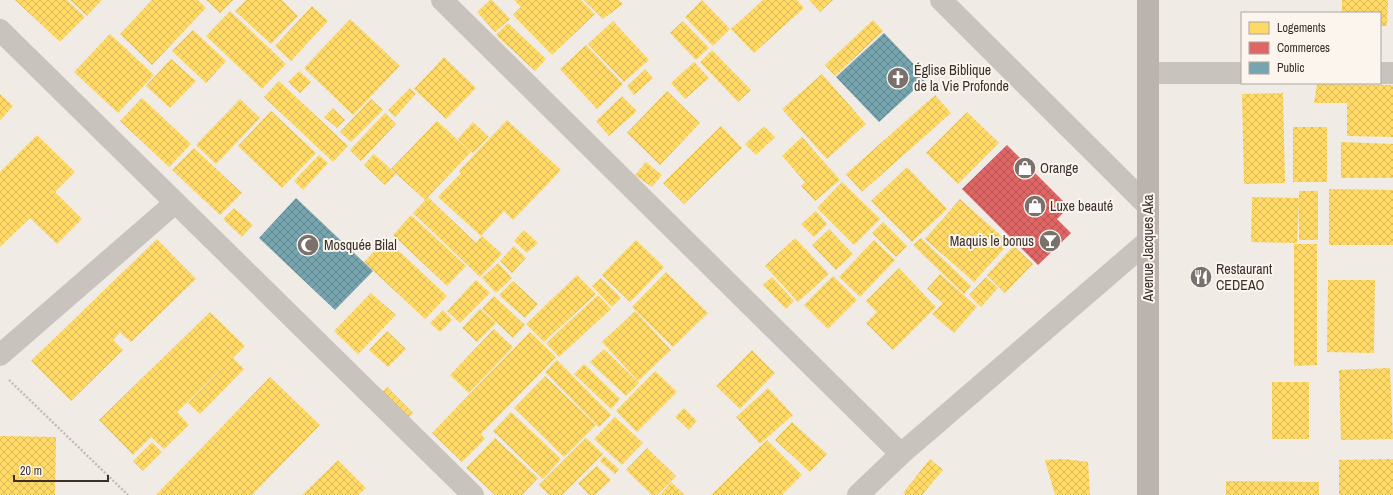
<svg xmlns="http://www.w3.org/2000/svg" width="1393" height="495" font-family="'Archivo Narrow',sans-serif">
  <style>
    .homes { fill: url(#homes-cross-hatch) }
    .shops { fill: url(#shops-cross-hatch) }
    .public { fill: url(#public-cross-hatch) }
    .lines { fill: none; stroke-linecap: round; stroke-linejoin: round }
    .path { stroke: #c2bbb6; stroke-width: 2.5; stroke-dasharray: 2 2; stroke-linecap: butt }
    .street { stroke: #c9c3be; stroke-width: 22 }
    .secondary { stroke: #bab3ae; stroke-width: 22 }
    .labels { text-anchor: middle; stroke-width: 4; stroke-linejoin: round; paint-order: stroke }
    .poi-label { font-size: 14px; fill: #3b302b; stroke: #fbf5ee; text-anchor: start }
    .street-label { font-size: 14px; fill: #3b302b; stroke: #fbf5ee }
  </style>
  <defs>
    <pattern id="homes-cross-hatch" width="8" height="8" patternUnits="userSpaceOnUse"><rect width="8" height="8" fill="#ffd966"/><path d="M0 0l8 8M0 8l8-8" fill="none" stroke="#dbbb59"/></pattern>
    <pattern id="shops-cross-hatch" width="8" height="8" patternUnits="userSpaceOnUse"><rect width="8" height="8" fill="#e06666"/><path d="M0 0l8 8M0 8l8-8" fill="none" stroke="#b75454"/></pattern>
    <pattern id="public-cross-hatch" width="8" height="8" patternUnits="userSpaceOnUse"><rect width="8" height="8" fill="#76a5af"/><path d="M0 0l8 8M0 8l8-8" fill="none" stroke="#62878f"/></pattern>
  </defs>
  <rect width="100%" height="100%" fill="#f0ebe5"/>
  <path class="homes" d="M15 0H67L85 17 60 42Z
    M70 0H102L87 16Z
    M152 0H198L206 8 152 65 120 34Z
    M206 0H233L220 13Z
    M246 0H282L298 16 271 44 235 11Z
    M490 0H492L510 19 495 32 477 12Z
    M514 0H581L595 14 552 55 513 15 521 7Z
    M584 0H619L623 4 603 19Z
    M702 0 730 29 713 46 685 17Z
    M763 0H797L804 8 754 53 731 29Z
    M809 0H833L820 12Z
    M1342 0H1388L1387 26H1380V13H1342Z
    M312 6 328 21 291 61 275 46Z
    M230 11 286 64 262 89 206 36Z
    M350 19 400 66 353 115 304 68Z
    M873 20 883 31 835 76 825 65Z
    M613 21 649 60 624 82 588 44Z
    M683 21 709 48 696 60 670 33Z
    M508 23 546 59 535 71 496 35Z
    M193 30 226 61 206 83 172 51Z
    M110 34 154 75 118 113 74 72Z
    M586 45 623 84 597 109 560 69Z
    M712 50 751 90 738 102 700 62Z
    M444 57 476 88 446 119 414 89Z
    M171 59 196 81 170 108 146 86Z
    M694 62 709 78 685 99 671 83Z
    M645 69 653 78 634 95 627 86Z
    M299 71 311 82 300 93 288 82Z
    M822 74 866 124 827 159 782 109Z
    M279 81 348 146 333 162 264 97Z
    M1317 84 1393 85V137L1347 136V103H1314Z
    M410 88 416 94 395 117 388 110Z
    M667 91 700 123 660 165 627 133Z
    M1283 93 1285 183 1244 184 1242 94Z
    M0 94 13 106 0 120Z
    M935 95 951 113 862 192 846 174Z
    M622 96 637 111 609 136 596 121Z
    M142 98 191 144 169 167 120 121Z
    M240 99 260 118 216 164 196 145Z
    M371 99 383 110 351 142 340 132Z
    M333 108 345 120 337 128 324 117Z
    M271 111 316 153 282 188 238 146Z
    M967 112 999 143 958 184 926 153Z
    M385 113 396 124 361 161 350 150Z
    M507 120 561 170 513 220 504 211 481 236 438 197 461 173 459 171Z
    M437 121 471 152 425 200 391 169Z
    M473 122 489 137 473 153 458 139Z
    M721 126 742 148 684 204 663 183Z
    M764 126 775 137 756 155 745 144Z
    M1293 127H1327V182H1293Z
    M37 135 75 172 55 192 82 219 57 244 30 218 0 247V172Z
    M802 137 840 180 815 201 801 186 805 182 782 156Z
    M1341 142 1393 144V178H1341Z
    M194 148 242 193 220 215 172 170Z
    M374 154 396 174 385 185 364 165Z
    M319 155 328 163 303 190 294 181Z
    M646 162 662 175 652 187 635 175Z
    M907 167 947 209 912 242 871 201Z
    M842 182 880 219 854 245 817 208Z
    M1329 189 1393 190V245H1329Z
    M1299 191H1318V240H1299V201L1297 243 1251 242 1252 197 1299 198Z
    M428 197 476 243 482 236 502 254 480 277 413 213Z
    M960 199 1009 243 974 282 925 239Z
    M234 208 253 225 242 237 223 219Z
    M816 211 827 224 814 237 801 224Z
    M411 215 466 266 447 286 393 235Z
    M883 222 907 246 896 257 872 233Z
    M829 229 853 254 836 270 812 245Z
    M524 230 538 243 527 253 514 241Z
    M795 238 829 274 798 302 765 266Z
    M921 238 971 286 964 294 913 245Z
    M157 239 196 279 131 342 120 332 113 340 123 350 71 401 31 361Z
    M386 239 447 296 425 319 364 262Z
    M636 240 664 267 630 302 602 275Z
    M874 240 895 260 860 297 839 277Z
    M1294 244H1317V365L1294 366Z
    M514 246 526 258 512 273 500 261Z
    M1014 246 1033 264 1005 293 987 275Z
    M498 263 512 278 496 293 482 278Z
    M899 268 936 307 893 350 866 323 877 312 866 301Z
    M666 272 708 313 673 347 632 307Z
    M940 274 977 307 954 333 932 314 943 303 927 289Z
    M577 275 596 294 544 342 526 324Z
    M833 276 857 300 828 329 804 305Z
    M772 277 794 301 786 309 763 285Z
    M986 277 998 288 981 307 969 295Z
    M601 278 621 298 612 307 592 286Z
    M476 280 490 293 460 323 447 311Z
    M1328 280H1375L1374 353 1327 352Z
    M513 281 538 304 525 318 499 295Z
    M371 293 396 315 358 354 334 331Z
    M598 295 611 309 559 357 546 343Z
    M494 296 525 325 513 338 482 309Z
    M480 309 496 323 477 342 462 328Z
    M443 310 452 320 440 332 430 323Z
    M635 311 671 350 638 381 602 342Z
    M210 312 245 346 233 358 244 369 200 414 188 403 228 363 177 412 189 425 164 449 151 437 133 455 99 420Z
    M494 329 513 347 469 393 450 375Z
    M387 331 406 349 388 367 369 350Z
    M530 332 556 357 481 434 485 439 462 462 432 433Z
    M604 349 639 383 626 396 590 362Z
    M752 350 775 373 740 409 716 386Z
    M557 360 611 415 599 427 545 372Z
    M584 364 620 399 611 409 574 374Z
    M1390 368 1393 439 1341 440 1339 370Z
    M655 371 677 392 637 432 616 411Z
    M545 376 596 425 564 457 514 408Z
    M270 377 320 425 252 495H156Z
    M1272 382H1309V439H1272Z
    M387 387 413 413 403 424 376 398Z
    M768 388 793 415 760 444 736 417Z
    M684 408 697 421 689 430 675 417Z
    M511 412 561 459 543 479 493 431Z
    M615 417 643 443 622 465 594 439Z
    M792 422 827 454 810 472 775 440Z
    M0 436 56 437 55 495H0Z
    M495 438 538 478 522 495H495L466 468Z
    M586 438 603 454 562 495H549L539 485Z
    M767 440 802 475 782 495H711Z
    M152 442 162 452 143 471 133 461Z
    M647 448 676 476 657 495H652L626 470Z
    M604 456 619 469 615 474 600 461Z
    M930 459 943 470 922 495H905L903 493Z
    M1064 459 1088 462 1090 495H1055L1045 460Z
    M1393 459V495H1339V460Z
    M338 460 366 488 358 495H302Z
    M597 466 611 480 595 495H589L578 483Z
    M1226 481 1319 482V495H1226Z
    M671 482 685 495H660Z"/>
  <path class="shops" d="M1007 145 1069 207 1057 219 1071 233 1038 265 962 189Z"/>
  <path class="public" d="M884 33 927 78 879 122 836 77Z
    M296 198 373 271 335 310 259 238Z"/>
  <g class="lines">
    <path class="path" d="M9 380 128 495"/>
    <path class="street" d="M442 0 901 454
      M941 0 1148 206
      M0 30 473 495
      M1148 73H1242
      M1380 73H1393
      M0 355 175 203
      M858 495 901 454 1148 241"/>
    <path class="secondary" d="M1148 0V495"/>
  </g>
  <defs>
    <g id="church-disc" transform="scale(1.15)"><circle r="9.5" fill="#7a716c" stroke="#fbf5ee"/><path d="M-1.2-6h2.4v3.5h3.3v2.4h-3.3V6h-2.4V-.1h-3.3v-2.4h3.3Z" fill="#fff"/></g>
    <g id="shop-disc" transform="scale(1.15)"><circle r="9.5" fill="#7a716c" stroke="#fbf5ee"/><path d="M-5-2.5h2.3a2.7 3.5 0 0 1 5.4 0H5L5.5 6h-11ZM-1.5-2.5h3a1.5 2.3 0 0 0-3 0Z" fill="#fff"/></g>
    <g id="bar-disc" transform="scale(1.15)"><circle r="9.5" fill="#7a716c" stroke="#fbf5ee"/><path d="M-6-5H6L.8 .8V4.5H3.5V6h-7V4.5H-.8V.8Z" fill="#fff"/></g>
    <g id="mosque-disc" transform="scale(1.15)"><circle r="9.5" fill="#7a716c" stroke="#fbf5ee"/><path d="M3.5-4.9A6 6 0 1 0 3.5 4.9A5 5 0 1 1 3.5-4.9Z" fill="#fff"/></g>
    <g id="restaurant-disc" transform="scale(1.15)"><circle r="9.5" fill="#7a716c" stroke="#fbf5ee"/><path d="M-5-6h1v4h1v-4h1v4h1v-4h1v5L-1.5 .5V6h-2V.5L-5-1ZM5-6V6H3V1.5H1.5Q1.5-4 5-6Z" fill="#fff"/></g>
  </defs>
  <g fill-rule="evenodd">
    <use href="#church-disc" x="898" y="78"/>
    <use href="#shop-disc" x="1025" y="168"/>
    <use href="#shop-disc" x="1035" y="206"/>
    <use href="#bar-disc" x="1050" y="241"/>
    <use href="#mosque-disc" x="308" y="245"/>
    <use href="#restaurant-disc" x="1201" y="277"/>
  </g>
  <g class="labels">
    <g class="poi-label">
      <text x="914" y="75">Église Biblique<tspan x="914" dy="16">de la Vie Profonde</tspan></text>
      <text x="1040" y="173">Orange</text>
      <text x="1050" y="211">Luxe beauté</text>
      <text x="1034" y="246" text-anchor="end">Maquis le bonus</text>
      <text x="324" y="250">Mosquée Bilal</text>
      <text x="1216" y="274">Restaurant<tspan x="1216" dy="16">CEDEAO</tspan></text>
    </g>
    <g class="street-label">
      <text transform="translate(1148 248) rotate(-90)" y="5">Avenue Jacques Aka</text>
    </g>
  </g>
  <rect x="1241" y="12" width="140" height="72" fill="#fbf5ee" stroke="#aea6a0"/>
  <rect x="1249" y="22" width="20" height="12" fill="#ffd966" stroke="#aea6a0"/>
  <text x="1277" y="32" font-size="12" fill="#3b302b">Logements</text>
  <rect x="1249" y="42" width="20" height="12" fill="#e06666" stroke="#aea6a0"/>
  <text x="1277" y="52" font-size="12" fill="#3b302b">Commerces</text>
  <rect x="1249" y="62" width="20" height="12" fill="#76a5af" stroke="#aea6a0"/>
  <text x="1277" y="72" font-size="12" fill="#3b302b">Public</text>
  <path d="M14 475v6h94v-6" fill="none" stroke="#3b302b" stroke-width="2"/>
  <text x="20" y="475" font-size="12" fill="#3b302b" stroke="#fbf5ee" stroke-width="3" paint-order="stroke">20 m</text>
</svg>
